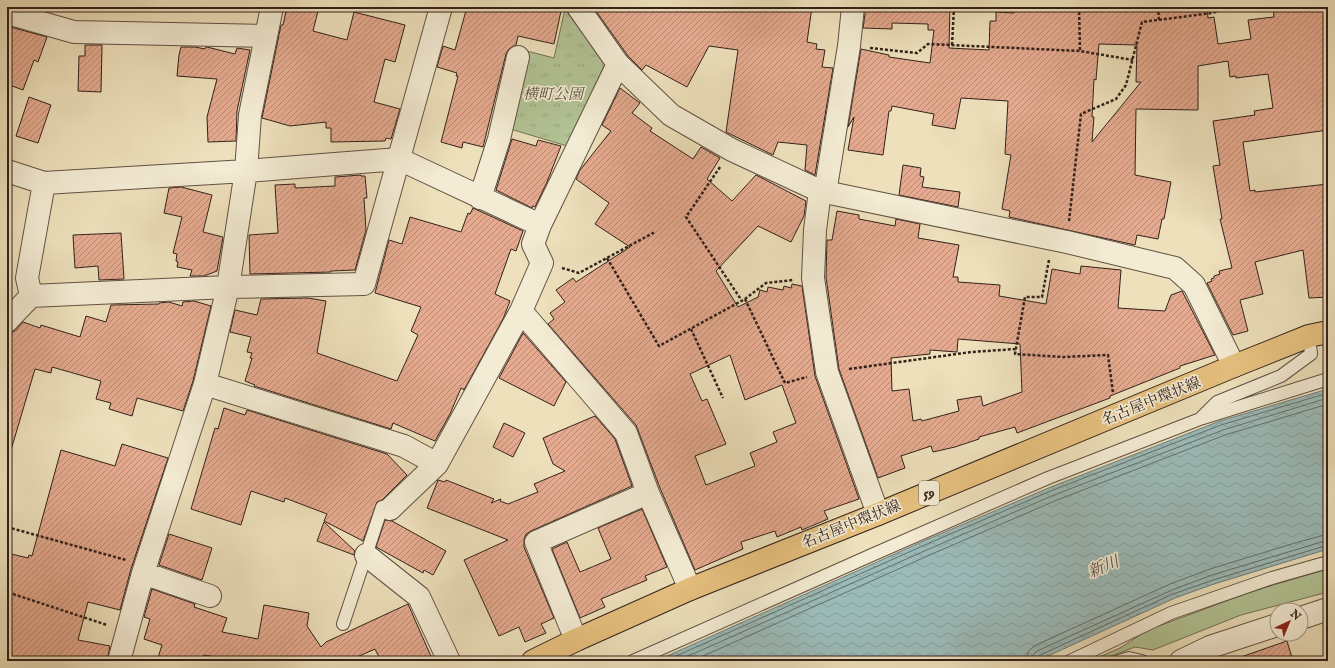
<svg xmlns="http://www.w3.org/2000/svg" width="1335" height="668" font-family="'IM FELL English','Noto Serif JP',serif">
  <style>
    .grass { fill: #b2c394; stroke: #727258 }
    .park { fill: url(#park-tufts); stroke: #727258 }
    .water { fill: url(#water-waves); stroke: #717d7a }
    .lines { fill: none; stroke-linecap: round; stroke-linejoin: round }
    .shore { stroke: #666e6a; stroke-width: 1 }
    .building { fill: url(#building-hatch); stroke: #32211b; fill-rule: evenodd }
    .service-casing { stroke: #615143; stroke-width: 14 }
    .minor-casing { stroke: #615143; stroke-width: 24 }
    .primary-casing { stroke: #32211b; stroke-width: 24 }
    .path { stroke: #32211b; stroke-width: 2.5; stroke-dasharray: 3 2; stroke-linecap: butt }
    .service { stroke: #f3ebd3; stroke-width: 12 }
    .minor { stroke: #f3ebd3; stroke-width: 22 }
    .primary { stroke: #e6c07e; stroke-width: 22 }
    .labels { text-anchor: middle; stroke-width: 3.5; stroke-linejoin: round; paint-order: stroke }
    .shield { fill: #f3ebd3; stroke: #6c5e52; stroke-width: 1 }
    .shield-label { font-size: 14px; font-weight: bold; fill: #32211b }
    .park-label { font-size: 15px; font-style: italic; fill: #58523f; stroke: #f3ebd3 }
    .street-label { font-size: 15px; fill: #32211b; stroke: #f3ebd3 }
    .water-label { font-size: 16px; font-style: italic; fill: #524f4a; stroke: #f3ebd3 }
  </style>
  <defs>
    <pattern id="park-tufts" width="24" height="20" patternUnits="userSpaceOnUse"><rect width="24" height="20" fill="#b2c394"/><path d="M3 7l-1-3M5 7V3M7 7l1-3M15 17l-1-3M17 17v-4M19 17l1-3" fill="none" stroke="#9aa77f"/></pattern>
    <pattern id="water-waves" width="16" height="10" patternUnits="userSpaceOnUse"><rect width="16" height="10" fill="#9bbbb9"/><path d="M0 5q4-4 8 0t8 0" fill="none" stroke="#86a09e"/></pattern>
    <pattern id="building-hatch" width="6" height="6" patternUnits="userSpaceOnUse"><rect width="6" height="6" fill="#e5aa8f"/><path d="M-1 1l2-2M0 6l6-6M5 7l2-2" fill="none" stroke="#ba8a74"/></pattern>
  </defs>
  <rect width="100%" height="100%" fill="#ede0bb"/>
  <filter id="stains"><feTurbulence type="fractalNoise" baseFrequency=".005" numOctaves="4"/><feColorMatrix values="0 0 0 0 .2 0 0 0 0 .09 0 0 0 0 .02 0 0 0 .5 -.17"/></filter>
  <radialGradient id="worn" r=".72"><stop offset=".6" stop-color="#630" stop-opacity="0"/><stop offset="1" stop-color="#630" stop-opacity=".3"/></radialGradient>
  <path class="grass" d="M1328 569V592L1241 615 1153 650 1135 647 1098 661H1090L1120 648 1148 630 1253 591Z"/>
  <path class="park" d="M565 9 605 64 567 146 507 128 527 51 554 58Z"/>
  <path class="water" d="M1328 389V549L1214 584 1175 598 1037 661H656L926 540 1051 487 1220 421Z"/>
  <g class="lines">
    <path class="shore" d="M665 661 927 544 1053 490 1221 425 1328 393
      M677 661 929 549 1054 495 1223 430 1328 398
      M692 661 932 554 1057 500 1225 435 1328 404
      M1026 661 1028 652 1034 646 1170 584 1210 569 1295 543 1328 534
      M1032 661 1033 655 1037 651 1172 590 1212 575 1328 540
      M1037 661V658L1040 655 1173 594 1213 580 1328 545"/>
  </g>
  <path class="building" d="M287 7H319L313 31 347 40 354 12 405 25 395 62 385 59 374 102 400 109 391 139 386 138 385 141 331 142V128H326V122L290 126 262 118 281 25H283Z
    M467 7H543L561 11 554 44 518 36 516 45 509 49 506 54 483 147 463 142 462 148 441 142 458 76H456L457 73 437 67 443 46 455 50Z
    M593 7H812L807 42 817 44 816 49 825 50 822 67 833 68 815 175 805 170 807 145 778 142 773 155 726 132 738 50 709 46 687 87 646 65 642 70 628 56Z
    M866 7H950L949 48 989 50 990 21H996V12L1014 13V7H1041V10L1072 7H1207L1208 18 1214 17 1218 44 1251 39 1248 20 1274 17 1273 7H1327L1328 14V130L1243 142 1250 191 1255 190V192L1328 184V297L1309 298 1303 250 1255 262 1263 294 1240 300 1248 331 1233 335 1207 283 1212 281 1211 279 1214 278V276L1220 274 1219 271 1232 268 1220 219H1222L1213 166 1220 165 1213 121 1255 115 1254 111 1273 108 1268 74 1236 78V76L1230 77 1228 61 1198 66V110L1136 109 1135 175 1171 182 1164 219H1162L1158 239 1137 235 1135 245 1009 217 1010 211 1002 209 1011 155 1005 154 1008 101 961 98 955 129 932 125 934 114 892 106 891 111H889L883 155 848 150 854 117 848 127 861 49 889 55V57L930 63 934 30H928V24L892 23V29L863 28ZM1099 44 1137 45 1136 82H1141L1092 142 1094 117H1092L1094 79 1096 80Z
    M7 26 47 37 38 62 34 60 23 90 7 84Z
    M85 45H102L101 92 78 91 79 56H85Z
    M181 47H195L205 49 206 47H207L235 54 237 48 250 50 237 111 236 141 208 142 207 117 217 79 177 76 179 55Z
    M620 88 640 103 632 113 652 128 650 131 693 159 701 147 720 158 707 179 732 201 756 175 806 201 804 216 791 242 758 226 716 271 738 307 758 297 760 290 767 292 768 287 783 290 784 286 791 288 792 284 802 286 815 376 859 499 824 511 828 519 802 530 801 527 777 537 775 531 741 542 743 549 695 570 660 488 636 425 548 324 554 319 550 313 565 302 556 290 573 278 576 282 630 247 595 224 609 203 576 179 580 170 611 131 602 125ZM730 355 745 400 782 385 796 423 773 432 777 442 750 453 755 466 706 485 695 456 726 444 707 399 702 401 690 374Z
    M29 97 51 105 38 143 16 136Z
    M512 139 536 146 538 140 561 146 547 182 535 207 533 206 532 208 496 190Z
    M903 165 921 168 920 176 924 177 922 187 960 192 958 207 899 195Z
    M361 175V176H365L367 198H364L366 230 355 270 331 271V272L250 274 249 235 278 233 275 185 295 184V188L335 186V177Z
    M181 187 212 195 203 232 223 237 217 271 204 276H190L192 270 177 267 178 262 176 261 177 254 173 253 182 217 164 213 169 188Z
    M473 208 523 231 516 251 511 249 495 294 510 301 503 319 464 390 461 388 450 414 435 441 393 423 391 429 254 386 255 385 245 381 252 358H250L252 353 247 352 251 337 230 332 235 310 257 315 261 299 308 298 326 301 317 353 397 381 418 335 411 331 421 307 375 293 389 240 402 244 410 217 461 232 468 213 470 214Z
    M837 211 859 215V219L895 226 896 219 920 224 918 238 959 245 953 277H958V282L1000 285 999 296 1046 304 1052 269 1080 274 1081 266 1121 270 1118 308 1165 311 1171 295 1182 291 1215 355 1180 366V368L1110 396V398L1017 433 1015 427 979 437V439L955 447 933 452 931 446 901 456 905 468 878 478 839 369 826 277 827 240H832ZM958 339 1020 344 1022 392 983 406 981 396 957 400 959 411 922 421 921 419 913 421 909 389 892 391 891 358 930 354V350L957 352Z
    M121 233 124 279 99 280 98 266 75 268 73 235Z
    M194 301 211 306 193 381 183 411 137 398 132 416 109 409 111 403 96 399 101 381 52 367 51 373 35 369 11 450H7V333H11L16 330 23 322 40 328 41 325 80 337 86 316 106 322 111 305 159 304V303L169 302 182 306 183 302Z
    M523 333 566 382 554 406 499 378Z
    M224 408 245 415 247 410 387 454 407 475 382 500 377 502 363 541 324 521 327 514 285 498 284 502 251 491 241 525 191 509 215 428 218 429Z
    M595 416 615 439 632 486 531 531 526 534 524 540V547L554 618 541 624 546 633 525 642 519 627 499 636 464 560 508 540 427 508 438 480 445 482 446 480 494 499 491 503 501 499 500 501 508 504 538 492 534 484 565 471 553 464 543 438Z
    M504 423 525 433 513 457 493 447Z
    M122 444 168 458 131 569 120 610 88 602 78 640 110 646 107 661H7V553L28 558 29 555 32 556 61 450 115 466Z
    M642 509 667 567 645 576 647 580 601 599 605 607 580 618 552 549 567 542 580 572 611 559 598 528Z
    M385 520 392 521 446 551 433 575 424 570 423 573 376 547Z
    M324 522 355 551 354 555 317 541Z
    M169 534 212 548 202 580 159 565Z
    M152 589 195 604 194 607 227 618 222 632 258 639 264 605 309 613 307 626 321 647 326 642 408 604 433 661H381L375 649 348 661H240L204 655 203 661H157L162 645 144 639 150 619 144 617Z
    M1287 641 1293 661H1238V658Z"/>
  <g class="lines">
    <g class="service-casing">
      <path id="service" d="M1203 418 1328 379
        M343 624 382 507 390 509
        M633 661 874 554 1048 478 1200 419 1217 402 1281 376 1311 354 1309 336
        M1070 661 1171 613 1272 578 1328 562
        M1119 661 1129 658 1142 661"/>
    </g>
    <g class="minor-casing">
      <path id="minor" d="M578 7 618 64 671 115 732 150 820 191 1067 242 1175 268 1194 285 1234 366
        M7 13 74 32 265 36
        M7 171 44 183 246 171 399 159 540 225
        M820 191 815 230 813 278 827 372 878 514
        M825 193 849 46 853 7
        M480 198 499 139 518 57
        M31 296 27 278 44 183
        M521 311 626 433 648 493 690 589
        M7 321 31 296 228 287 364 284 441 7
        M205 384 404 446 437 464 521 311 542 263 533 244 540 225 618 64
        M390 509 437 464
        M366 555 419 597 449 661
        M143 573 210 596
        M1301 618 1328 609
        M576 640 536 542 648 493
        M119 661 143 573 205 384 228 287 246 171 250 115 272 7
        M1181 661 1210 647 1277 625"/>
    </g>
    <g class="primary-casing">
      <path id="primary" d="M533 661 576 640 690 589 878 514 1234 366 1309 336 1328 332"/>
    </g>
    <path class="path" d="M1079 7 1080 51
      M1158 7 1159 20
      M952 45 954 7
      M870 48 917 53 928 44 1080 51 1133 60
      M720 167 686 217 742 301
      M1069 221 1081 114 1116 99 1126 85 1142 22 1212 13 1232 7
      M607 258 659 346 745 299 766 283 793 280
      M1049 260 1042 297H1025L1015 354 1063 357 1108 355 1113 393
      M562 268 579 273 655 232
      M745 299 785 383 807 377
      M691 329 723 398
      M849 369 971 352 1016 349
      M7 527 126 560
      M13 594 107 625"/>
    <use href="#service" class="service"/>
    <use href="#minor" class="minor"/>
    <use href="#primary" class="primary"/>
  </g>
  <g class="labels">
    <rect class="shield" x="919" y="481" width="20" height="24" rx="3"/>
    <g class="shield-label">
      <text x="929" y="498">59</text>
    </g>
    <g class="park-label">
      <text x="553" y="99">横町公園</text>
    </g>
    <g class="street-label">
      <text transform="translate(1151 401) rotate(-22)" y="5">名古屋中環状線</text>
      <text transform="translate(851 524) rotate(-22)" y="5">名古屋中環状線</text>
    </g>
    <g class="water-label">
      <text transform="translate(1103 566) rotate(-23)" y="6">新川</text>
    </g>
  </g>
  <rect width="1335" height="668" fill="none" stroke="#ede0bb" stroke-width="24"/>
  <rect x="8" y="8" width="1319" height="652" fill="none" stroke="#32211b" stroke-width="2"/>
  <rect x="12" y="12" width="1311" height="644" fill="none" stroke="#32211b"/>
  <g transform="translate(1289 622) rotate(44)"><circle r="19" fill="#f3ebd3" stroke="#a69a89"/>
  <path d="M0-3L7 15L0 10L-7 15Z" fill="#8f2418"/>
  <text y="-6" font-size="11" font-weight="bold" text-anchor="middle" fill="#32211b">N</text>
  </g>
  <rect width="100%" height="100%" filter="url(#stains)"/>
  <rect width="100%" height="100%" fill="url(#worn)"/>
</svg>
